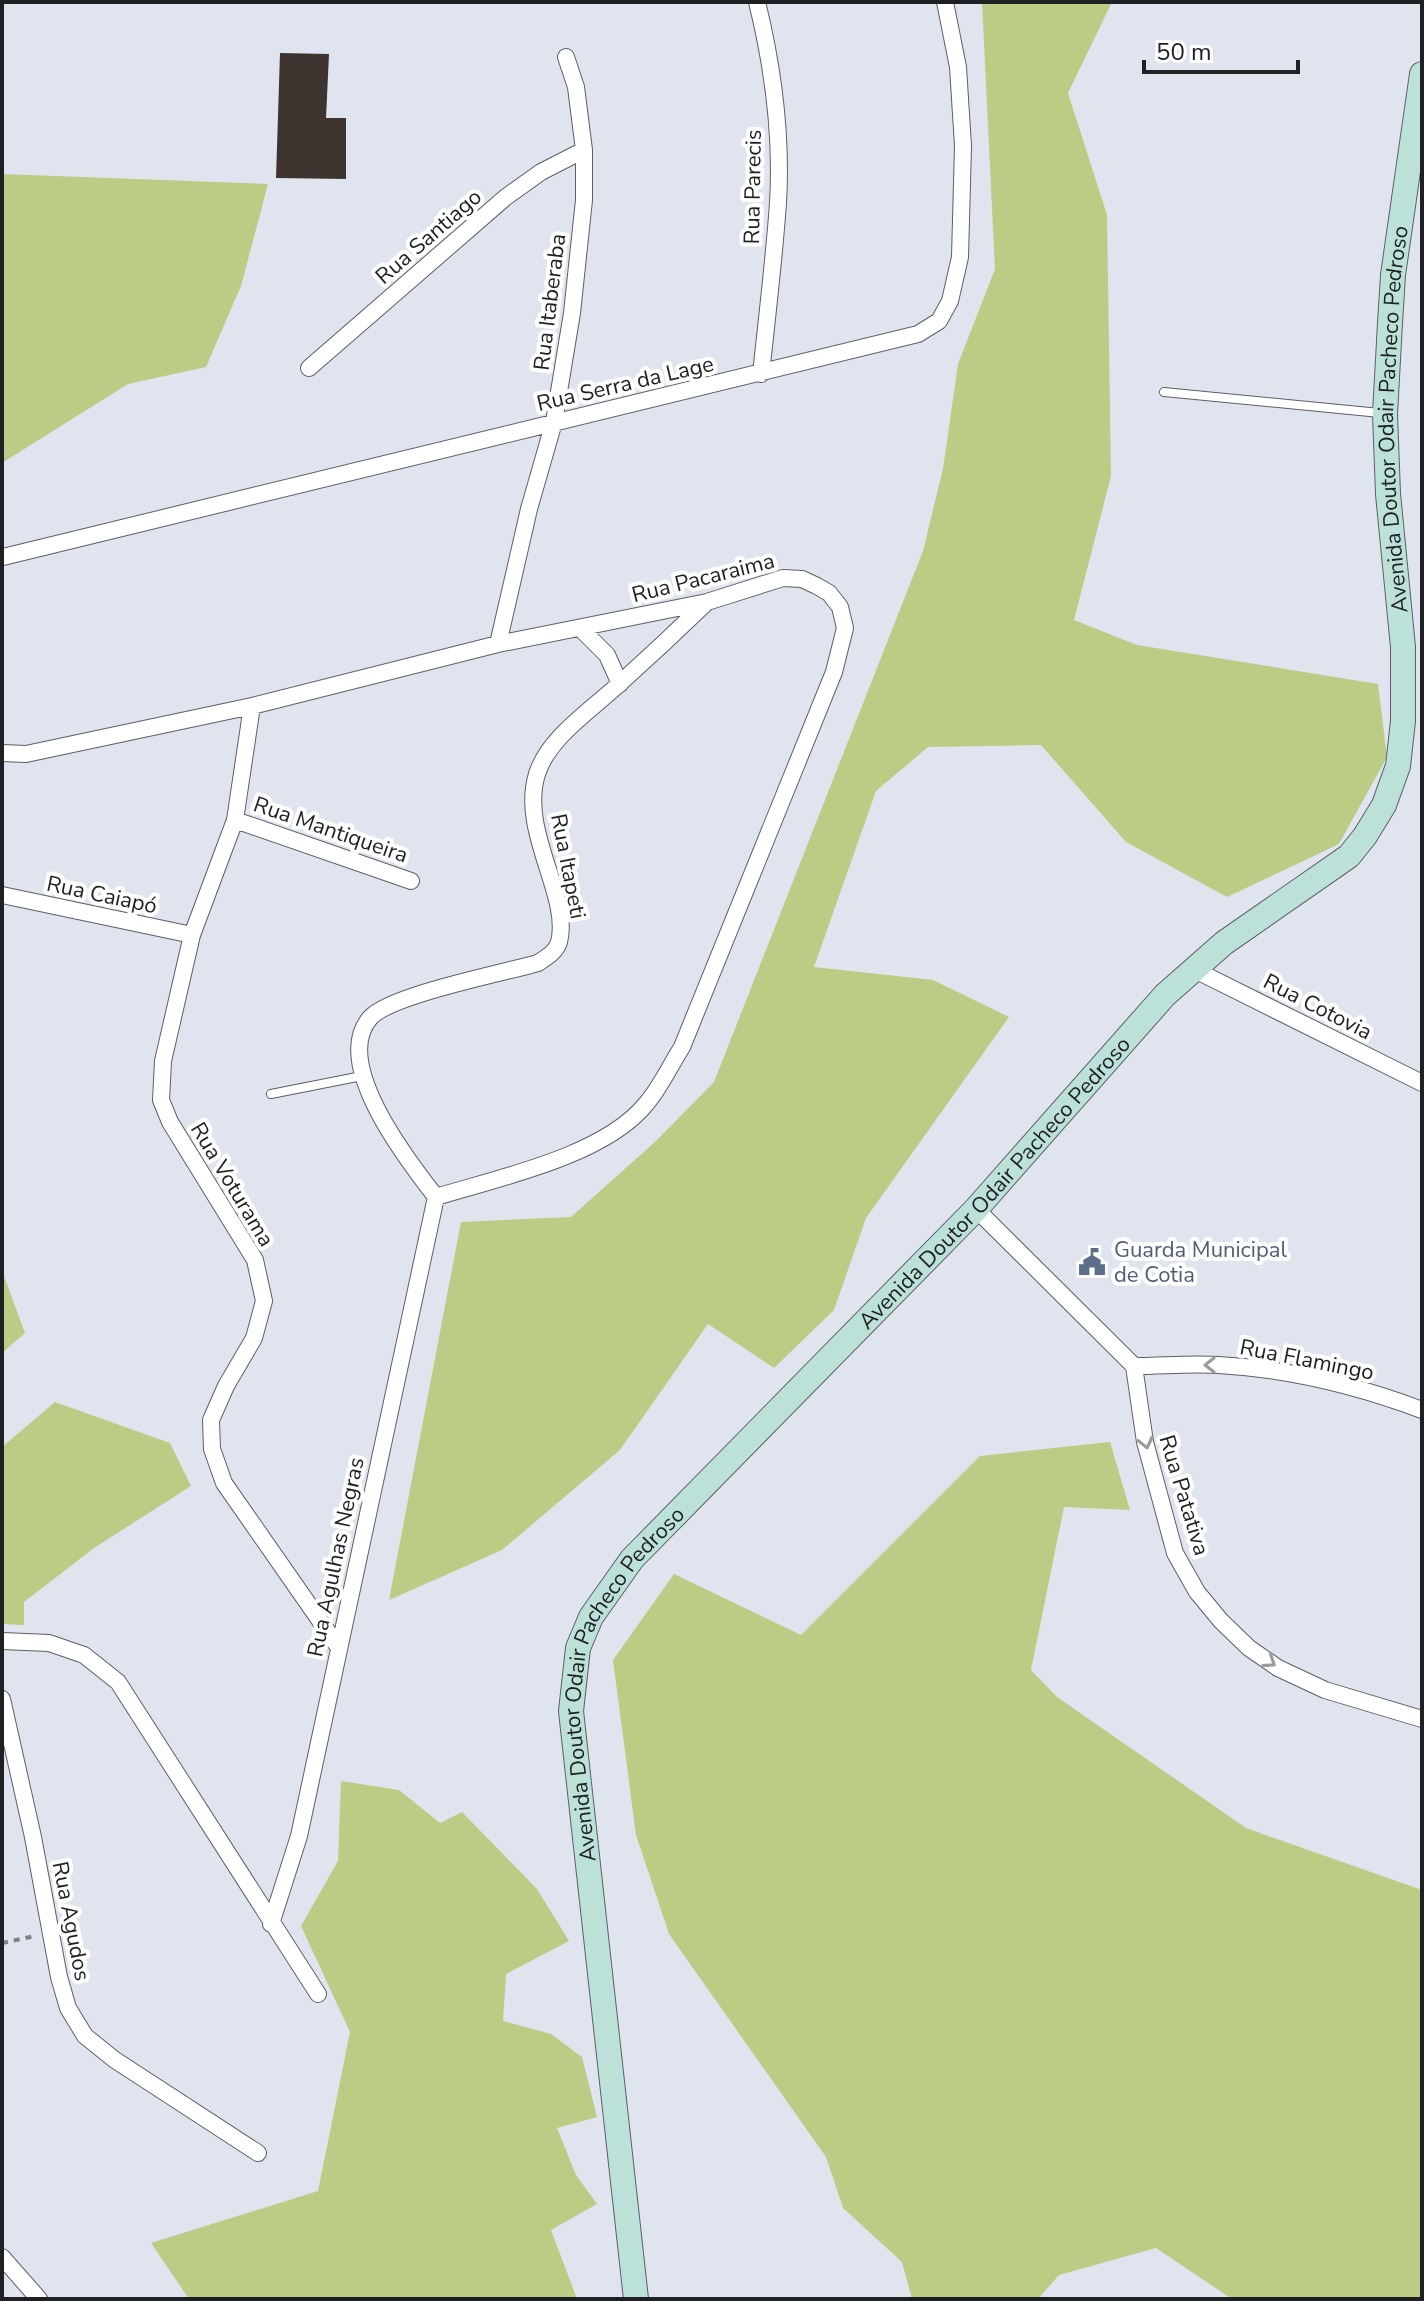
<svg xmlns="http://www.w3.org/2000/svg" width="1424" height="2301" font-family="'Nunito Sans',sans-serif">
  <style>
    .green { fill: #bbcc85 }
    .building { fill: #3d342f }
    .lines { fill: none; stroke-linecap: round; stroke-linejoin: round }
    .lane-casing { stroke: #5c5f69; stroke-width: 10 }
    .street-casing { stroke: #5c5f69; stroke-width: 18 }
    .secondary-casing { stroke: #5c5f69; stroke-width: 26 }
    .path { stroke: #7e8188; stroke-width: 4; stroke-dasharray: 6 6; stroke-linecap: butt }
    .lane { stroke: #fff; stroke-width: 8 }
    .street { stroke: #fff; stroke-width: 16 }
    .secondary { stroke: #bbe1d9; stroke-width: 24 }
    .oneway { stroke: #9a9b9c }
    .labels { text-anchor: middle; stroke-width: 8; stroke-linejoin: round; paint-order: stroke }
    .street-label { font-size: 22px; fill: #1f2024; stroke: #fff }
    .service-label { font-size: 22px; fill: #4e5e75; stroke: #fff; text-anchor: start }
  </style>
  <rect width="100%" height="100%" fill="#e0e4ef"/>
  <path class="green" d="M982 2H1112L1068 93 1107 215 1111 476 1074 620 1137 645 1378 684 1387 757 1339 844 1227 897 1126 842 1041 745 928 747 876 791 814 967 933 980 1009 1017 866 1218 834 1310 774 1368 708 1324 620 1450 502 1550 389 1600 461 1222 571 1217 656 1141 714 1082 923 551 943 469 958 364 995 269Z
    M2 174 268 184 241 286 206 367 128 384 2 463Z
    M2 1271 25 1333 2 1353Z
    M55 1402 170 1443 191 1486 94 1548 24 1602V1625L2 1624V1447Z
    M1110 1442 1130 1510 1064 1507 1031 1670 1057 1697 1246 1828 1422 1890V2299H1232L1156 2248 1059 2275 1038 2299H912L902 2262 843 2208 826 2157 669 1934 636 1835 613 1660 674 1574 801 1635 980 1456Z
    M341 1781 399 1790 440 1823 462 1812 537 1889 569 1941 506 1974 503 2021 551 2034 582 2057 597 2117 557 2128 576 2175 597 2204 551 2230 577 2299H189L151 2243 318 2191 350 2032 301 1926 338 1861Z"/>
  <path class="building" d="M280 53 329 54 326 118H346V179L276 178Z"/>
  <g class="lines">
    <g class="lane-casing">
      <path id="lane" d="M1164 392 1380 413
        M271 1094 362 1076"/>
    </g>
    <g class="street-casing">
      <path id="street" d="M757 2C773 67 782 136 778 203 774 260 767 317 761 374
        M309 368 506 197 541 172 584 150
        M3 557 918 334 939 321 950 301 960 257 963 146 958 67 945 2
        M581 629 607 655 620 684
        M498 644 529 509 554 422 572 313 584 200V150L576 87 566 57
        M252 706 235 820 192 935 163 1061 161 1100 170 1122 255 1260 264 1301 254 1338 226 1386 211 1420 212 1449 224 1483 339 1648
        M2 753 26 754 252 706 498 644 707 602 783 578 802 579 817 586 829 593 840 607 845 628 834 672 682 1047C670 1066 660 1088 646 1104 604 1156 498 1178 436 1197
        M235 820 411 881
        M2 895 192 935
        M1193 969 1422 1083
        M436 1197C408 1161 331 1063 370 1018 390 995 503 973 538 963 547 957 556 952 559 942 571 896 519 831 537 774 548 738 591 710 618 685 648 658 678 630 707 602
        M976 1209 1134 1366 1145 1442 1175 1553 1197 1592 1221 1621 1249 1648 1278 1668 1325 1690 1422 1719
        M1134 1366C1162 1366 1191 1363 1219 1365 1288 1369 1358 1386 1422 1410
        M2 1641 49 1643 84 1655 118 1682 318 1994
        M2 1699 33 1837 59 1977 68 2008 85 2036 115 2060 258 2153
        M271 1924 299 1836 436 1197
        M2 2257 39 2299"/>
    </g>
    <g class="secondary-casing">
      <g id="secondary">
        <path id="s1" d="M636 2299 571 1711 578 1648 591 1617 632 1559 976 1209 1165 995 1224 943 1349 856 1365 836 1384 805 1398 766 1403 721V647L1388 494 1385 414 1390 323 1393 275 1422 74"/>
      </g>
    </g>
    <path class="path" d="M2 1943 35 1936"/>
    <use href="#lane" class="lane"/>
    <use href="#street" class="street"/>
    <use href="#secondary" class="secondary"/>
  </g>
  <defs><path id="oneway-chevron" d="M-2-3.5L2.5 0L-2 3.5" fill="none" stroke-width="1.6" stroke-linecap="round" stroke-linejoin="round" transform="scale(2)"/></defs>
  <g class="oneway">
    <use href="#oneway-chevron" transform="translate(1210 1365) rotate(-180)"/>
    <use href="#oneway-chevron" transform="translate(1146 1443) rotate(77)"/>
    <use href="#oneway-chevron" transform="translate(1270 1662) rotate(34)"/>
  </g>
  <defs>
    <g id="civic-bare" transform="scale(2.16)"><path d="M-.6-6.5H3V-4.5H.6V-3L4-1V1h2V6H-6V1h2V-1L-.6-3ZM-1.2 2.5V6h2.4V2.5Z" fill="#5c6f8a" stroke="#fff" stroke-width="2.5" paint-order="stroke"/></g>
  </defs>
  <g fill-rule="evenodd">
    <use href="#civic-bare" x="1092" y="1262"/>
  </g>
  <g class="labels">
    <g class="street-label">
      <text transform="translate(752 187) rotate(-89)" y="8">Rua Parecis</text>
      <text transform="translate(428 236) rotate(-41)" y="8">Rua Santiago</text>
      <text transform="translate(549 302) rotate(-83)" y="8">Rua Itaberaba</text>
      <text transform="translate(625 383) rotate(-13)" y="8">Rua Serra da Lage</text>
      <text dy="8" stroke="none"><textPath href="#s1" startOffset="2218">Avenida Doutor Odair Pacheco Pedroso</textPath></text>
      <text transform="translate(703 577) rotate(-14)" y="8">Rua Pacaraima</text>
      <text transform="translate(331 829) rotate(19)" y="8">Rua Mantiqueira</text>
      <text transform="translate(569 866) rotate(79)" y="8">Rua Itapeti</text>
      <text transform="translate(102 894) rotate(12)" y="8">Rua Caiapó</text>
      <text transform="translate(1318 1006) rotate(27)" y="8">Rua Cotovia</text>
      <text dy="8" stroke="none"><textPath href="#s1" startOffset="1282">Avenida Doutor Odair Pacheco Pedroso</textPath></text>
      <text transform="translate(233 1184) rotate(59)" y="8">Rua Voturama</text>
      <text transform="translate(1307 1359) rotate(11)" y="8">Rua Flamingo</text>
      <text transform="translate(1185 1495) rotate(73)" y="8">Rua Patativa</text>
      <text transform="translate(335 1557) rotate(-78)" y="8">Rua Agulhas Negras</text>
      <text dy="8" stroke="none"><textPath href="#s1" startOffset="634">Avenida Doutor Odair Pacheco Pedroso</textPath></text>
      <text transform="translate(72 1921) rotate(79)" y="8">Rua Agudos</text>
    </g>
    <g class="service-label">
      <text x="1114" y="1257">Guarda Municipal<tspan x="1114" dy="25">de Cotia</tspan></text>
    </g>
  </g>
  <rect width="1424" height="2301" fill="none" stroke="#1f2024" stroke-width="8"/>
  <path d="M1144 60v12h154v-12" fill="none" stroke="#1f2024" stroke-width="4"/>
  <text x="1156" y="60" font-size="24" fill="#1f2024" stroke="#ffffff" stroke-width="6" paint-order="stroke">50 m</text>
</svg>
